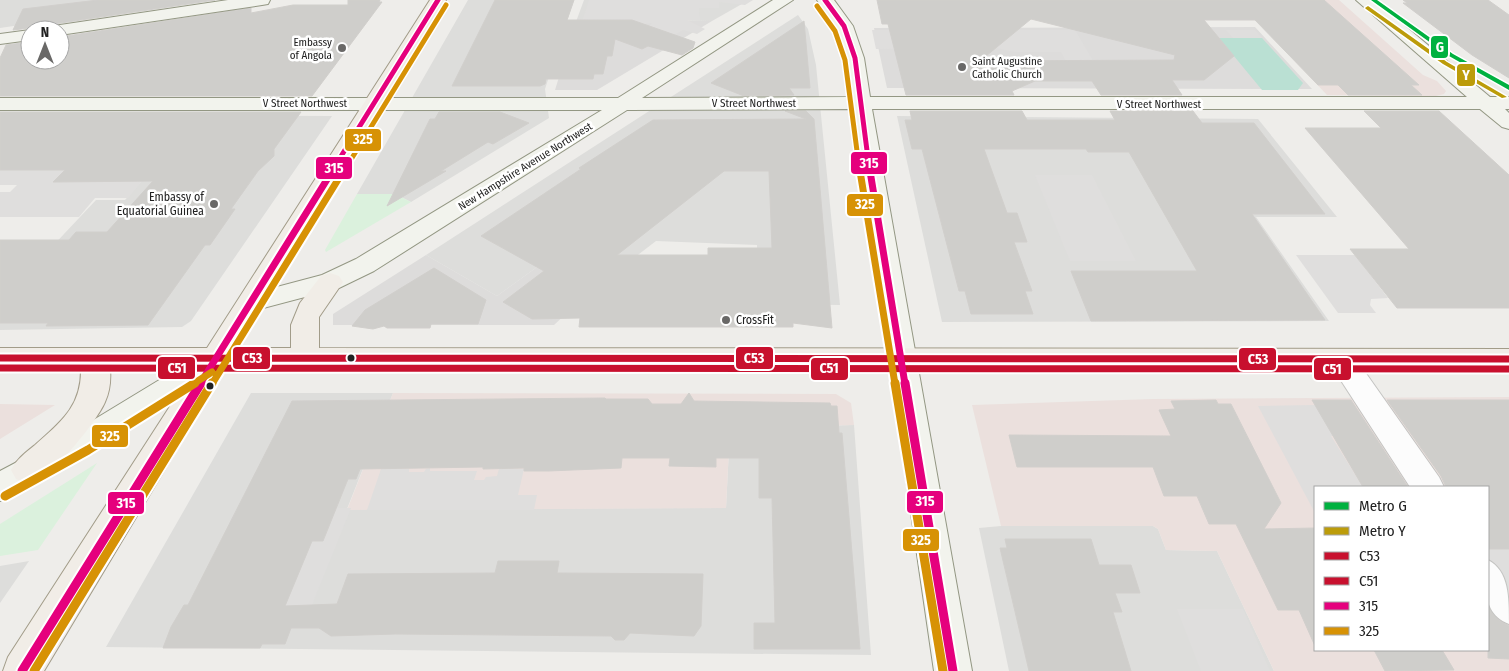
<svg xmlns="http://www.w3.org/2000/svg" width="1509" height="671" font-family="'Fira Sans Condensed',sans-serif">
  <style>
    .residential { fill: #dddddb }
    .commercial { fill: #ebe0dd; fill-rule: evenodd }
    .religious { fill: #dddcdb }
    .park { fill: #dbf1dd }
    .pitch { fill: #bae0d3 }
    .parking { fill: #dfdedd }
    .building { fill: #cfcecb; stroke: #d1cfcc; fill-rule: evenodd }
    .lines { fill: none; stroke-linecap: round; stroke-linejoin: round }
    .street-casing { stroke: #c4c4c2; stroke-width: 2 }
    .secondary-casing { stroke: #939783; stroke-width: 2 }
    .primary-casing { stroke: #a29c89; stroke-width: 2 }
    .street { fill: #fcfcfc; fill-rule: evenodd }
    .secondary { fill: #f2f3ed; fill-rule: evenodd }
    .primary { fill: #f1ede7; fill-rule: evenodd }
    .bus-1-casing { stroke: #fff; stroke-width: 11 }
    .bus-2-casing { stroke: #fff; stroke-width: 11 }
    .bus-3-far2-casing { stroke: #fff; stroke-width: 8 }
    .bus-3-far1-casing { stroke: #fff; stroke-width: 11 }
    .bus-3-casing { stroke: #fff; stroke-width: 13 }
    .bus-4-far2-casing { stroke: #fff; stroke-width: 8 }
    .bus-4-far1-casing { stroke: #fff; stroke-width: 11 }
    .bus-4-casing { stroke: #fff; stroke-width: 13 }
    .bus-1 { stroke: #c8102e; stroke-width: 7 }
    .bus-2 { stroke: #c8102e; stroke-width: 7 }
    .bus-3-far2 { stroke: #e5007d; stroke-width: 5 }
    .bus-3-far1 { stroke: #e5007d; stroke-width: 7 }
    .bus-3 { stroke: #e5007d; stroke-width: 9 }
    .bus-4-far2 { stroke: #d79205; stroke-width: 5 }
    .bus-4-far1 { stroke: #d79205; stroke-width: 7 }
    .bus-4 { stroke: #d79205; stroke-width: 9 }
    .metro-1-casing { stroke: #fff; stroke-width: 3 }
    .metro-2-casing { stroke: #fff; stroke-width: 3 }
    .metro-1 { fill: #00b140; fill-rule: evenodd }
    .metro-2 { fill: #bc9c0a; fill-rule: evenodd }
    .poi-dot { fill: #696867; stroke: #fff; stroke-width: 2 }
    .bus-dot { fill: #212121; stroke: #fff; stroke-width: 2 }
    .labels { text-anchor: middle; stroke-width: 5; stroke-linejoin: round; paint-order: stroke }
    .far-poi-label { font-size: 11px; fill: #212121; stroke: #fff; text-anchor: end }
    .far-street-label { font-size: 11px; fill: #212121; stroke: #fff }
    .poi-label { font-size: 12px; fill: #212121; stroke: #fff; text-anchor: end }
    .line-badge { stroke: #fff; stroke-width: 2 }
    .badge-label { font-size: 14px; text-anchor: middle; font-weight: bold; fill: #fff }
  </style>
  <rect width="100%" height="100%" fill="#eeedea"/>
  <path class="residential" d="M0 0H190L0 28Z
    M468 0H574L545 89 549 118 411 202 395 194H357Z
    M584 0H749L712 21 577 19Z
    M798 15 808 29 816 65 840 305 758 304 757 245 656 241 587 294 537 267 497 296 426 255Z
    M106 115 332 116 191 321 182 327 0 330V302L96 200H125L156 165Z
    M897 116 1258 119 1337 217H1256L1329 321 942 322Z
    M251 393H393L347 509 726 508 730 428 854 425 871 655 106 647Z
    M1001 526H1153L1158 529 1166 550 1217 551 1274 671H1009L979 528Z
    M29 561 0 603V566Z"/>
  <path class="commercial" d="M1237 0H1339L1423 75 1437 81 1446 91 1444 94 1436 96 1327 95Z
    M393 393 836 394 851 403 854 425 730 428 726 508 347 510Z
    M1509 397V671H1274L1217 551 1166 550 1158 529 1153 526H1001L972 405 1153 399ZM1315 487H1488V650H1315Z
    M0 404 55 405 0 439Z"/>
  <path class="religious" d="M577 19 712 21 597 90H555Z
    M1255 27 1312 89 887 88 874 28Z
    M426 255 497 296 537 267 587 294 554 325H333V314Z"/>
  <path class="park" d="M357 194H395L411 202 326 252 325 250Z
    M97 463 38 550 0 556V524Z"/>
  <path class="pitch" d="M1219 38H1262L1303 83 1298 90H1262Z"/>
  <path class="parking" d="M589 0H753L745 5 719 2V8H699L700 20H687L705 29 697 34 683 30 674 35 649 26 652 23 644 24 632 20 583 19Z
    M872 30H1075L1102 76H1074L1061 52H1015L996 48 876 49Z
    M1226 30H1255L1262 38H1233Z
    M67 168 54 181H142L128 198H95L79 217H0V192H10L17 185H0V170Z
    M1035 175H1092L1136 261H1070Z
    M1296 255H1355L1388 298 1371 299 1370 305 1376 313H1338Z
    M1315 405 1339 436H1331L1363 487H1315V513L1258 406Z
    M430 468V471H477L474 480H484L486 477 497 476 499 469H524L518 495H537L534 510H367L381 469H409V472H424L426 469Z
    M327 508H351L312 605 285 606 312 541H323Z
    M1488 549H1509V591L1488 560Z
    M1177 609H1243L1270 671H1201Z"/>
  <path class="building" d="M98 0H215L54 24 49 30 30 28 13 30 23 9Z
    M348 0H380L379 2H382L312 96H0V58L6 45 30 42V60H60V37L251 8V13L293 5H348Z
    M495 0H574L567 20H632L695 42 693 48 682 55 648 46 642 49 615 39 612 56H607L603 74H594L593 79H546L545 84 540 86H452Z
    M877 0H1324L1419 85H1411L1422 95H1348L1338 85H1318L1255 20H1204L1234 56 1204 80H1172L1182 95H1101L1092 81H1035L1012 91 1014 95H906L888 24H882ZM1031 19 1175 55 1174 60 980 61Z
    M1403 0H1488L1509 15V78L1472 55 1403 3H1407Z
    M804 21 810 88H789L794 95 744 96 711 83Z
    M785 111H806L814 119 832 328 793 323V327H579L580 318 532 319 503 302 544 271 481 236 581 169 579 168 653 120 806 119ZM724 171H769L772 248H708V255H617Z
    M910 111H1022L1027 120H1115L1110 111H1193L1202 123H1254L1325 214H1252L1325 320 1091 321 1071 271H1197L1129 152H1088L1086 149H984L1007 213H1017L1027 242H1014L1032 291H1025L1033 314H971L965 291H959L922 149H912L905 120H912Z
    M1364 111H1439L1509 175V308H1397L1350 249H1409L1305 128H1381Z
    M0 112H301L274 149V156L258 171 231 209H235L210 245H205L148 325 46 326 48 323H0V240H69L76 232H107L153 181 53 182 65 170H0Z
    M439 112H500L529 123 493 144 488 142 441 171H446L387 206 430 119H435Z
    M434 268 486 300 478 324H431L430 328H387L384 326 373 329 352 326 365 310Z
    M689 393 694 401 830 403 831 406H837L839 433H842L860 649H754V623H775L772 498H759V458H716V467L669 466 670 458H622L621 468 548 471H524V468L483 469V467L360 469 356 479H348L323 541H312L285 606 337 604 348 574 495 573 498 561H559L557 573 703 574 701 626 694 636 630 633 624 640H615L611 636 395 634 331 636 319 628H291L285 644H262L260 648H163L171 627 184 605H188L292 401 605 398 606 399H648L652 404H681Z
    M1216 400 1218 404H1231L1281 503 1264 529 1315 528V646L1299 610H1278L1236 524H1209L1197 496H1164L1153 467H1017L1009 435 1171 436 1159 410 1175 409 1171 401Z
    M1312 400H1351L1408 487H1363Z
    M1387 400H1509V549H1488V487H1446L1441 476Z
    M1005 539H1091L1099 565H1131L1140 593H1115L1122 612H1113L1131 671H1029L1000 548H1007Z
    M1488 606 1499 620 1509 626V659L1488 658Z
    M1374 650H1442L1454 670 1385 671Z"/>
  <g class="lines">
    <g class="street-casing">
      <path id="street" d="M1341 349 1351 352 1439 477 1444 487H1410L1327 359 1331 352Z
        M1488 560C1509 571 1509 597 1509 624 1481 613 1486 586 1488 560Z"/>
    </g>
    <g class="secondary-casing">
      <path id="secondary" d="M228 0H270L268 4 262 5 60 35V30H51L54 26 60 25Z
        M773 0H793L642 98 850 97 846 58 835 26 817 0H834L853 26 864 58 870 97H1467L1356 0H1374L1490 97H1509V109H1505L1509 113V129L1502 127 1480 109H872L972 671H934L852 109 627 110 374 271 339 288 252 311 243 308 239 302 243 296 322 275 356 259 602 110H0V98H618Z
        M30 30V40L0 44V34Z
        M217 348 227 351 231 358 227 365 94 451 11 497 0 501V471L72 433 207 351Z"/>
    </g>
    <g class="primary-casing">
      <path id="primary" d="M430 0H446L238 348H291V325L300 303 321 276 330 273 339 276 343 282 319 317V348L1509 349V369H225L44 671H3L8 657 194 369 110 368C111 380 110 391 105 402 97 421 48 484 27 483 23 483 19 480 16 479L11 470C17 459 25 453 35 445 61 422 82 406 81 368H0V348H207Z"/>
    </g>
    <use href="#street" class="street"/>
    <use href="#secondary" class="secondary"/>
    <use href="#primary" class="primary"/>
    <g class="bus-1-casing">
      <path id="bus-1" d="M0 358 1509 359"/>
    </g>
    <g class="bus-2-casing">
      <path id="bus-2" d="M0 368 1509 369"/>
    </g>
    <g class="bus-3-far2-casing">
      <path id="bus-3-far2" d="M825 0 844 26 855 58 869 166
        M335 166 438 0"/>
    </g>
    <g class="bus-3-far1-casing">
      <path id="bus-3-far1" d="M869 165 905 384
        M200 384 336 165"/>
    </g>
    <g class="bus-3-casing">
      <path id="bus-3" d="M905 383 953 671
        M22 671 201 383"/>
    </g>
    <g class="bus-4-far2-casing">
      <path id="bus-4-far2" d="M817 6 835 31 845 60 859 166
        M347 166 446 5"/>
    </g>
    <g class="bus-4-far1-casing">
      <path id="bus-4-far1" d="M859 165 895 384
        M193 384 212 372
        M212 384 347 165"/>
    </g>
    <g class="bus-4-casing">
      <path id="bus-4" d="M895 383 943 671
        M5 496 88 450 195 383
        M34 671 212 383"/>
    </g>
    <use href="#bus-1" class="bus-1"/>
    <use href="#bus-2" class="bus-2"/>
    <use href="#bus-3-far2" class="bus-3-far2"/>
    <use href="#bus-3-far1" class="bus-3-far1"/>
    <use href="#bus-3" class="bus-3"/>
    <use href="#bus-4-far2" class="bus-4-far2"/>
    <use href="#bus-4-far1" class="bus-4-far1"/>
    <use href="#bus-4" class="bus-4"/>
    <g class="metro-1-casing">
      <path id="metro-1" d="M1371 0H1377L1453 54 1509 85V90L1449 56Z"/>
    </g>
    <g class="metro-2-casing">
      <path id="metro-2" d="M1368 6 1447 62 1507 97 1502 98 1443 64 1366 9 1365 8Z"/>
    </g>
    <use href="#metro-1" class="metro-1"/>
    <use href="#metro-2" class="metro-2"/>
  </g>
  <g class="poi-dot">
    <circle cx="342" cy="48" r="5"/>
    <circle cx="962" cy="67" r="5"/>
    <circle cx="214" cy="204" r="5"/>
    <circle cx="726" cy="320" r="5"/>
  </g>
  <g class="bus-dot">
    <circle cx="351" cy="358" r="4.5"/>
    <circle cx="210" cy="386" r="4.5"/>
  </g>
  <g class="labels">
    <g class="far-poi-label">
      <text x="332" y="46">Embassy<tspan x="332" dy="13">of Angola</tspan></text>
      <text x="972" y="65" text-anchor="start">Saint Augustine<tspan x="972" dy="13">Catholic Church</tspan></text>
    </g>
    <g class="far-street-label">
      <text x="305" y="107">V Street Northwest</text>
      <text x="754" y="107">V Street Northwest</text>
      <text x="1159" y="108">V Street Northwest</text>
      <text transform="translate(525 166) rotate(-32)" y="4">New Hampshire Avenue Northwest</text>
    </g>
    <g class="poi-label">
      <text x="204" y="201">Embassy of<tspan x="204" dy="14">Equatorial Guinea</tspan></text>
      <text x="736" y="324" text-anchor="start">CrossFit</text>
    </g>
  </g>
  <g class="line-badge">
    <rect x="1430" y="35" width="19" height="24" rx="5" fill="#00b140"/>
    <rect x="1456" y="63" width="20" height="24" rx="5" fill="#bc9c0a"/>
    <rect x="344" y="128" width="38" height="24" rx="5" fill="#d79205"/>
    <rect x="850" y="151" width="38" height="24" rx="5" fill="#e5007d"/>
    <rect x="315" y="156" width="38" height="24" rx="5" fill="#e5007d"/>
    <rect x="846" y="193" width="38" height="24" rx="5" fill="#d79205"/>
    <rect x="232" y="346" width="39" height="24" rx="5" fill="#c8102e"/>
    <rect x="735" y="346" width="39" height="24" rx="5" fill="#c8102e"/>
    <rect x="1238" y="347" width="39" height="24" rx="5" fill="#c8102e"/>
    <rect x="157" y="356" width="39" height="24" rx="5" fill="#c8102e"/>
    <rect x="810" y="357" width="39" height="24" rx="5" fill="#c8102e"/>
    <rect x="1313" y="357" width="39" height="24" rx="5" fill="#c8102e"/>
    <rect x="91" y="424" width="38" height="24" rx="5" fill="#d79205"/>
    <rect x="906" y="490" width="38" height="24" rx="5" fill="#e5007d"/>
    <rect x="107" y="491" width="38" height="24" rx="5" fill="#e5007d"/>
    <rect x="902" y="528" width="38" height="24" rx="5" fill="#d79205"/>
  </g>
  <g class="badge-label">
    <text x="1440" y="52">G</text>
    <text x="1466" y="80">Y</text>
    <text x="363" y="144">325</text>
    <text x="869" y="168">315</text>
    <text x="334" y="173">315</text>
    <text x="865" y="209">325</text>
    <text x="252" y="363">C53</text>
    <text x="754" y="363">C53</text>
    <text x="1258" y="364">C53</text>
    <text x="177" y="373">C51</text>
    <text x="829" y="373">C51</text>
    <text x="1332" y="374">C51</text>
    <text x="110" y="441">325</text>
    <text x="925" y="506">315</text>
    <text x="126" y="508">315</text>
    <text x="921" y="545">325</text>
  </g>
  <rect x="1314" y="486" width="175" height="165" fill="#ffffff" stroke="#a6a6a6"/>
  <rect x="1324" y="502" width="25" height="8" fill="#00b140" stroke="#a6a6a6"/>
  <text x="1359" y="511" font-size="15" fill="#212121">Metro G</text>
  <rect x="1324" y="527" width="25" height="8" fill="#bc9c0a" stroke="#a6a6a6"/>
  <text x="1359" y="536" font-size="15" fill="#212121">Metro Y</text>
  <rect x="1324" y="552" width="25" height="8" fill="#c8102e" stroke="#a6a6a6"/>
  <text x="1359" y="561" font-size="15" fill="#212121">C53</text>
  <rect x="1324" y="577" width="25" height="8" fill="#c8102e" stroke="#a6a6a6"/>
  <text x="1359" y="586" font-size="15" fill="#212121">C51</text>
  <rect x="1324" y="602" width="25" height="8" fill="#e5007d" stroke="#a6a6a6"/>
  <text x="1359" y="611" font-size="15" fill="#212121">315</text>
  <rect x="1324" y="627" width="25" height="8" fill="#d79205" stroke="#a6a6a6"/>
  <text x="1359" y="636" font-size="15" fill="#212121">325</text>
  <g transform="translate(45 45)"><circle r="24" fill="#ffffff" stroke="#a6a6a6"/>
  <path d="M0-4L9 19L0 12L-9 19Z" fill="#696867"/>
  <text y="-8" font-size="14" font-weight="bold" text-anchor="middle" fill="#212121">N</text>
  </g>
</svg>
